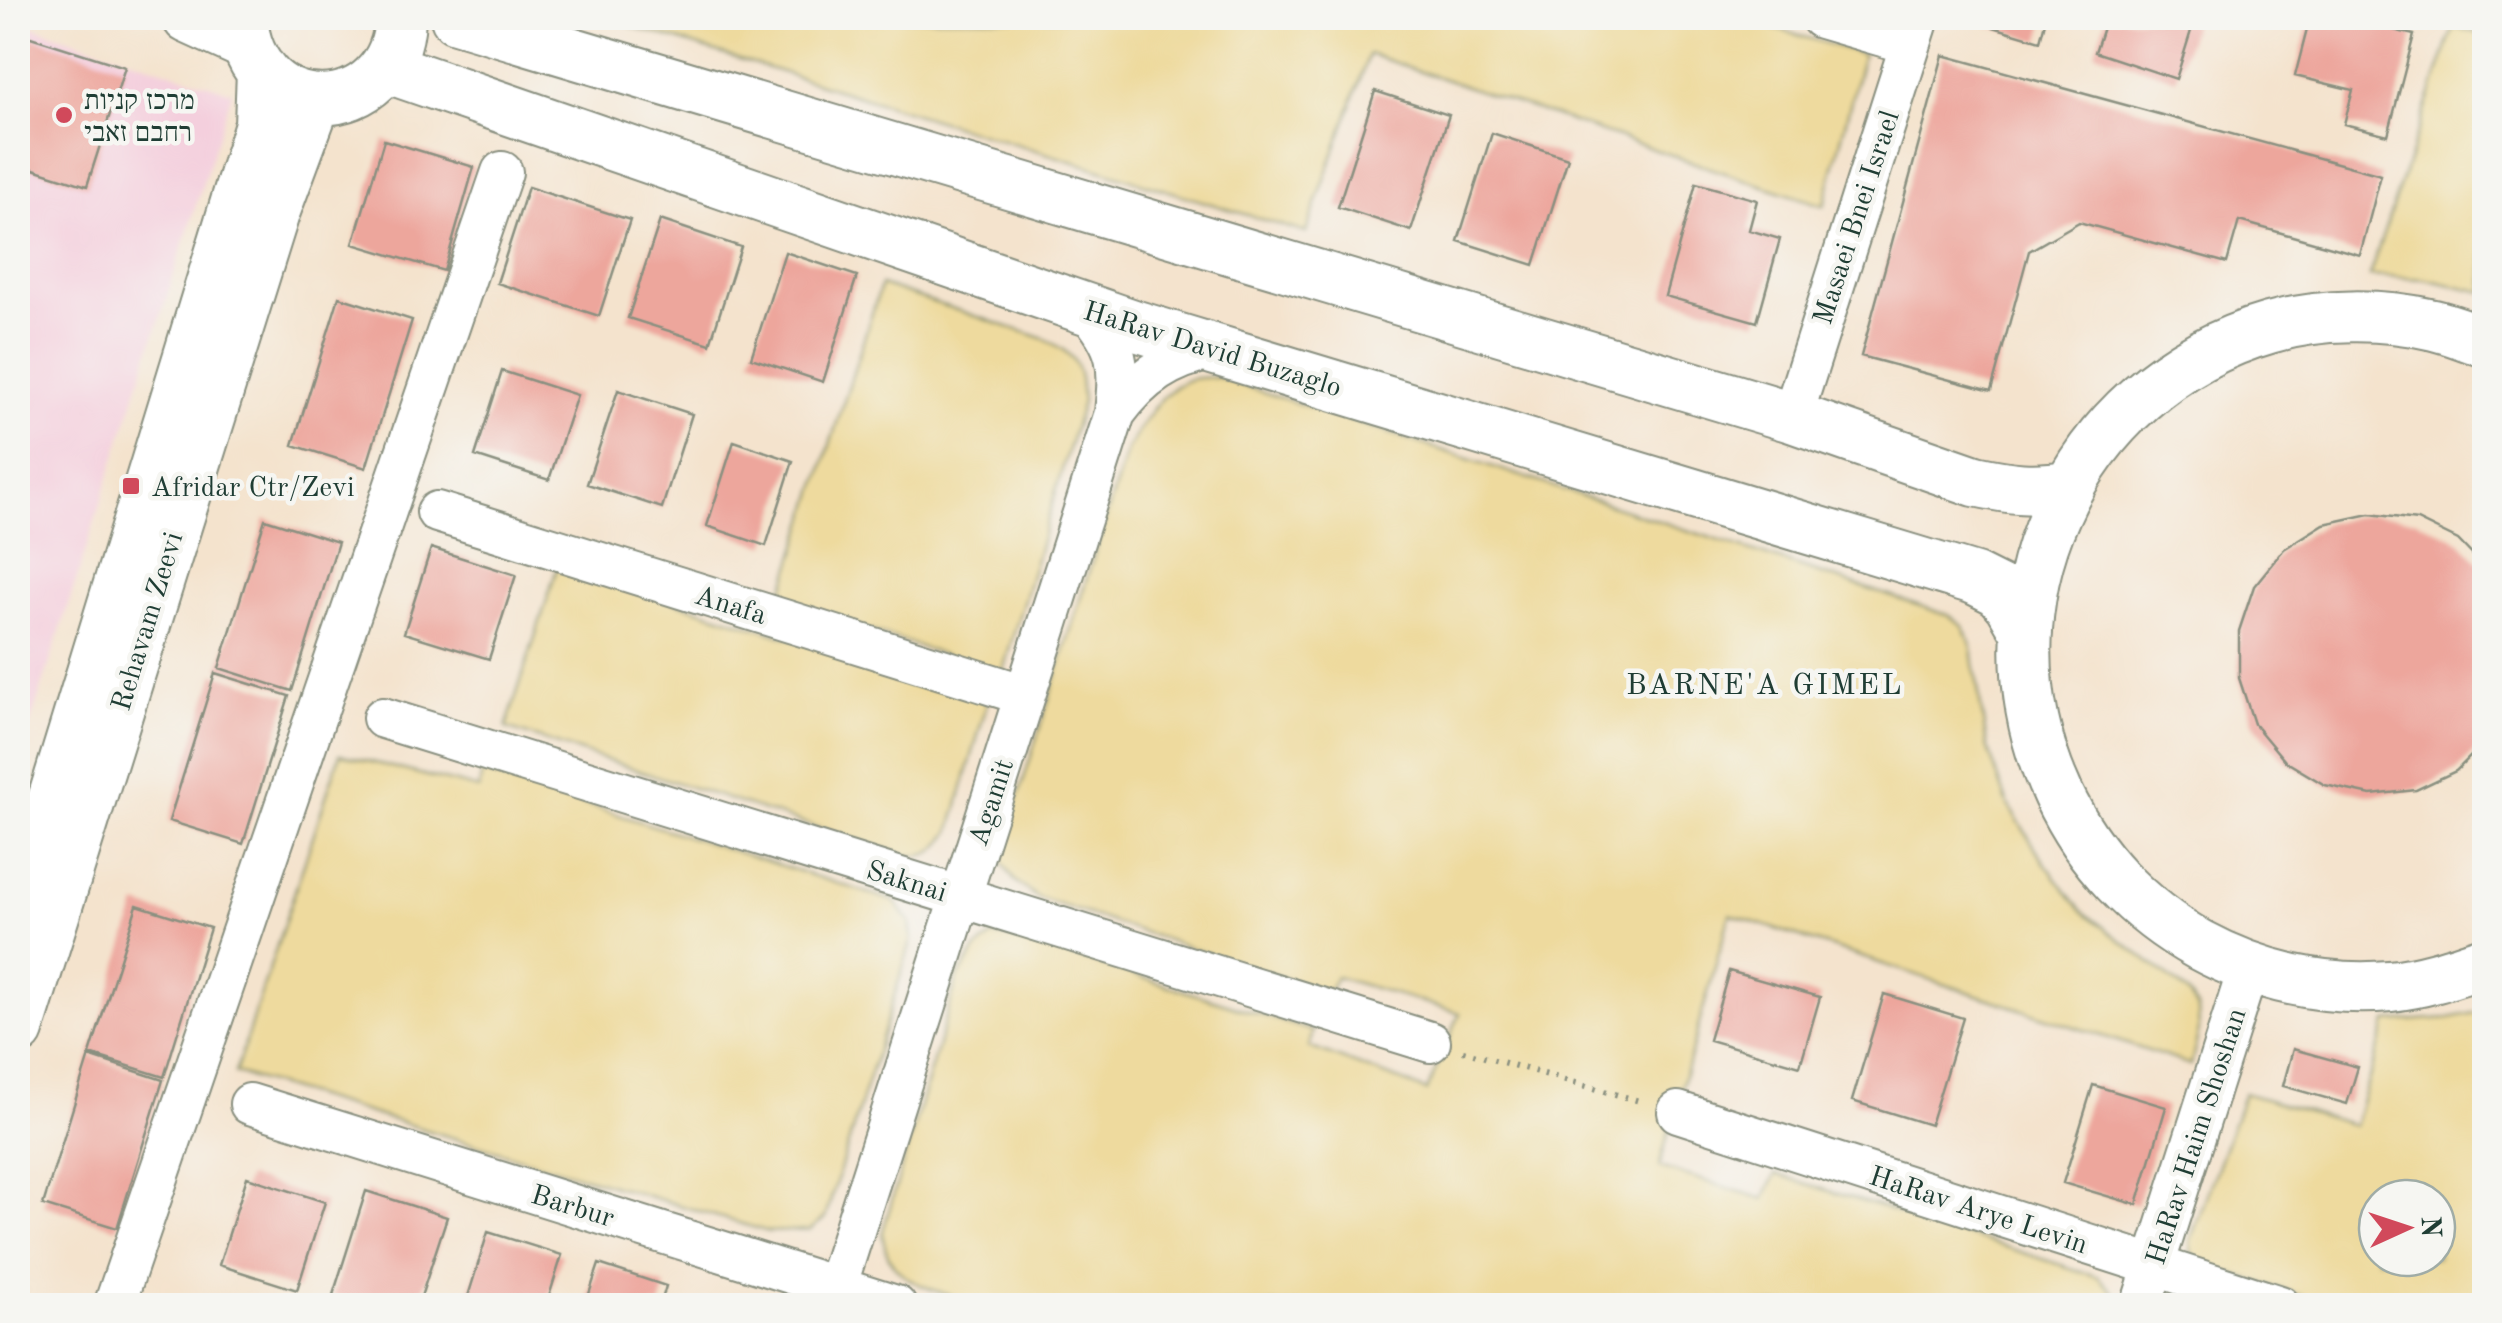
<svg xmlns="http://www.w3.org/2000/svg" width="2502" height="1323" font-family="'Old Standard TT','Frank Ruhl Libre',serif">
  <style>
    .built { fill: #f4cfdd }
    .sand { fill: #eeda9e; stroke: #868c69; stroke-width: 2.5; fill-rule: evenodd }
    .building { fill: #eda69c }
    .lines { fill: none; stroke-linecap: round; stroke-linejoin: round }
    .minor-casing { stroke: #8a9080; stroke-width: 44 }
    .tertiary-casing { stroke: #8a9080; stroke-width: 54 }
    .path { stroke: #8a9080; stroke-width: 6; stroke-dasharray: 2.5 8; stroke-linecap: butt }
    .minor { stroke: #fff; stroke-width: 40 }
    .tertiary { stroke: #fff; stroke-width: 50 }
    .poi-dot { fill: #d1495b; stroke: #f6f6f2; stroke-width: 4 }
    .labels { text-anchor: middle; stroke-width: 9; stroke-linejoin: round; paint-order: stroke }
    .poi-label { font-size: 28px; fill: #1f3d34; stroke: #f6f6f2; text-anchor: start }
    .street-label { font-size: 28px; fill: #1f3d34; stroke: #f6f6f2 }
    .neighbourhood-label { font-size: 30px; letter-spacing: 2.5px; fill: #1f3d34; stroke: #f6f6f2 }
  </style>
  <rect width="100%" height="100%" fill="#f6f6f2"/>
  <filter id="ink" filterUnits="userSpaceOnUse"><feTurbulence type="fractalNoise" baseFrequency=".01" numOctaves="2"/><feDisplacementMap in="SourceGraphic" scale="20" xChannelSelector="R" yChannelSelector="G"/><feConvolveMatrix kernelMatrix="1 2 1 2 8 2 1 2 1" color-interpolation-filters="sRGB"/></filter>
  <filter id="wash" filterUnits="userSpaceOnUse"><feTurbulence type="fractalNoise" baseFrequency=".0048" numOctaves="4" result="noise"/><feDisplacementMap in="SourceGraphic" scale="40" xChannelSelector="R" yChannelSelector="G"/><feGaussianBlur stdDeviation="2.25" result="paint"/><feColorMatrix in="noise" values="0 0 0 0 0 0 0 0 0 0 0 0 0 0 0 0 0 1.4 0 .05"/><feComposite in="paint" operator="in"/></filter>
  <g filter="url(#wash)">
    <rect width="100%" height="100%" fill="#f4e3cd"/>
    <path class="built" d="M18 22 232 92 18 762Z"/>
    <path class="sand" d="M605 18H1740L1863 54 1824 206 1369 54 1306 233Z
      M2454 26 2484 35V292L2425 279 2369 276Z
      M881 285 1042 338C1078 356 1080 363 1082 402L1002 674 780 601Z
      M1217 377 1948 615 1963 625 1971 643 1987 746 2008 805 2045 863 2081 910 2174 981 2189 995 2198 1009 2199 1030 2191 1065 1730 914 1659 1167 1764 1199 1776 1174 2099 1277 2114 1293 2117 1305H983C960 1298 915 1288 899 1271 888 1261 885 1248 882 1234L958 977 977 949 992 936 1012 937 1313 1031 1309 1047 1427 1091 1460 1013 1336 977 1328 993 1036 897 1014 880 999 858 1127 450C1141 426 1162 386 1192 379 1200 377 1209 378 1217 377Z
      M558 565 988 700 950 833C936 852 931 857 906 856L506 728Z
      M340 754 479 789 482 772 894 901 910 922 912 939 825 1218 810 1230 769 1232 235 1073Z
      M2484 1011V1305H2332L2206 1266 2191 1252 2190 1241 2244 1093 2354 1125 2387 1022 2449 1018ZM2377 1198H2437V1258H2377Z"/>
    <g id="blocks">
      <path class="building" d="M1963 18H2046L2040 41Z
        M2106 18H2195L2176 79 2095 52Z
        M2310 18H2344L2414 35 2388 135 2344 124 2353 90 2295 76Z
        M18 33 125 67 87 186 18 164Z
        M1943 55 2381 175 2360 255 2239 221 2227 263 2079 222 2029 251 1991 391 1861 356Z
        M1375 91 1449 115 1411 231 1338 207Z
        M1492 133 1568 158 1534 265 1458 241Z
        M384 140 474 167 444 271 353 244Z
        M1696 183 1757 200 1749 230 1780 239 1757 322 1665 296Z
        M528 187 630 220 599 316 497 283Z
        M660 220 741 247 710 344 628 318Z
        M785 252 857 276 823 382 751 358Z
        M339 297 412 320 366 468 293 445Z
        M502 371 577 395 549 480 475 456Z
        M618 390 692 414 662 508 587 484Z
        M734 441 793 461 766 546 707 526Z
        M2370 514 2417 520 2458 540 2484 567V743L2456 771 2416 790 2371 795 2325 785 2285 761 2254 724 2239 678V631L2254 586 2284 549 2324 524Z
        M265 519 338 542 292 691 219 668Z
        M431 548 516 575 489 659 404 633Z
        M215 673 289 696 243 844 169 821Z
        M137 905 210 928 164 1077 90 1054Z
        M1729 971 1820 997 1800 1066 1709 1040Z
        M1884 994 1963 1018 1930 1125 1852 1101Z
        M2293 1049 2358 1067 2347 1104 2283 1086Z
        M89 1056 163 1080 117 1228 43 1205Z
        M2093 1085 2166 1107 2137 1205 2063 1183Z
        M247 1177 325 1202 297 1290 219 1265Z
        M366 1191 447 1217 418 1306H366L333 1295Z
        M488 1232 562 1255 546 1306H465Z
        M599 1264 666 1286 660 1306H585Z"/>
    </g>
  </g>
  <g filter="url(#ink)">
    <use href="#blocks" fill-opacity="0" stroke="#8a9080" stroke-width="2.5"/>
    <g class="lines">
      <g class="minor-casing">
        <path id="minor" d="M1821 18 1910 44
          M1115 413C1142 376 1169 359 1214 349
          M1792 417 1919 18
          M437 512 1025 695
          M383 718 1430 1042
          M250 1104 896 1306
          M1678 1112 2280 1306
          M114 1306 502 172
          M830 1306 1115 413C1120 365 1120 348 1087 309
          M2141 1306 2249 967"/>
      </g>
      <g class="tertiary-casing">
        <path id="tertiary" d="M188 18 245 44
          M242 18C251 130 396 124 400 18
          M456 18 1792 417 1975 481C2011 489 2033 491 2069 486
          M385 67 1133 325 1975 579 1999 591 2011 605 2027 633
          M2484 341C2468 336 2451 329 2434 325 2381 313 2322 313 2269 328 2070 385 1971 607 2058 794 2088 858 2138 911 2200 945 2257 976 2324 992 2390 986 2422 983 2454 972 2484 962
          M18 914 260 124 262 71
          M18 1030 274 213 316 100"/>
      </g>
      <path class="path" d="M1463 1051 1643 1102"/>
      <use href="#minor" class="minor"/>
      <use href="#tertiary" class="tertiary"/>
    </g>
  </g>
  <g class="poi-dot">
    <circle cx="64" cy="115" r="10"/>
    <rect x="121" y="476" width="20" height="20" rx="5"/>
  </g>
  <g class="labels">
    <g class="poi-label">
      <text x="84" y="109">מרכז קניות<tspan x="84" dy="32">רחבם זאבי</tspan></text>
      <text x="151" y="496">Afridar Ctr/Zevi</text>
    </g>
    <g class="street-label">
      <text transform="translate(1855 217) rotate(-72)" y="10">Masaei Bnei Israel</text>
      <text transform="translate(1213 348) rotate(17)" y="10">HaRav David Buzaglo</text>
      <text transform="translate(731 604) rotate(17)" y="10">Anafa</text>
      <text transform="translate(146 621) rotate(-73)" y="10">Rehavam Zeevi</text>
      <text transform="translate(990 802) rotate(-72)" y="10">Agamit</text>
      <text transform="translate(907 880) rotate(17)" y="10">Saknai</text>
      <text transform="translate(2195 1136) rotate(-72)" y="10">HaRav Haim Shoshan</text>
      <text transform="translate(573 1205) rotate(17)" y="10">Barbur</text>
      <text transform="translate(1979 1209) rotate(18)" y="10">HaRav Arye Levin</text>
    </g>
    <g class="neighbourhood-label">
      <text x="1765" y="694">BARNE'A GIMEL</text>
    </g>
  </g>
  <rect width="2502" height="1323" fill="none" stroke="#f6f6f2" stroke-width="60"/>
  <g transform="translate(2407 1228) rotate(87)"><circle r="48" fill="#f6f6f2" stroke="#a0aca6" stroke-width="2.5"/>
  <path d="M0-8L18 38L0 25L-18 38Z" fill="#d1495b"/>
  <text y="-15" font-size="28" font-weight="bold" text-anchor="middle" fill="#1f3d34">N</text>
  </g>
</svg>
